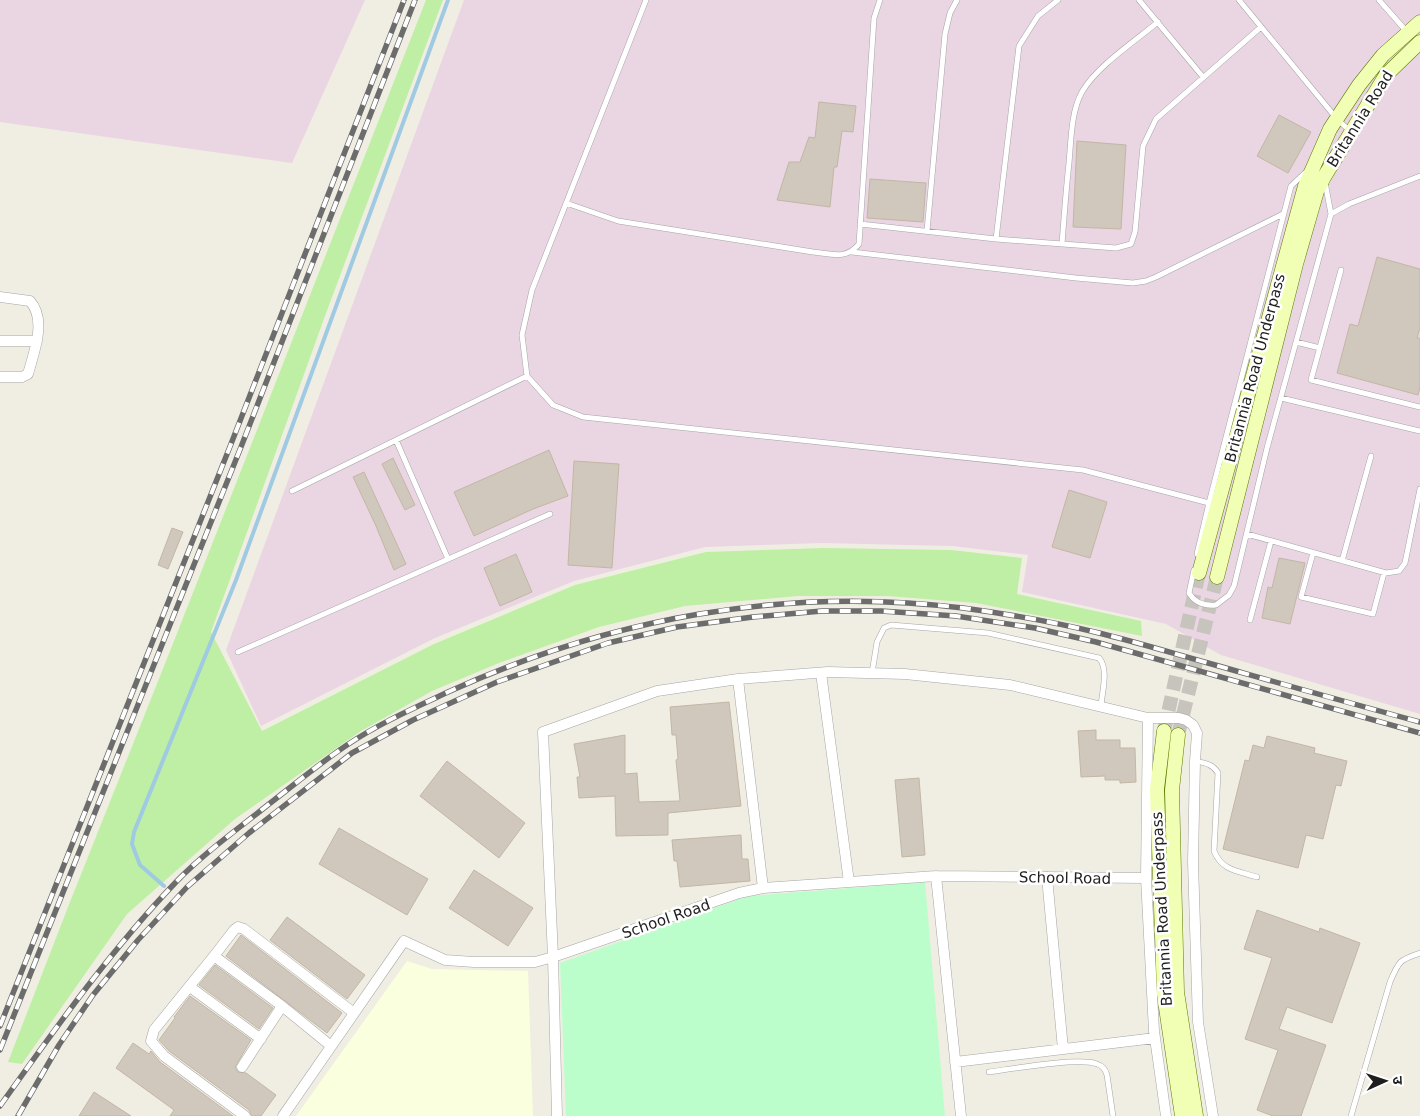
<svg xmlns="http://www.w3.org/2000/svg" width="1420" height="1116" font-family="'DejaVu Sans','Noto Sans Devanagari',sans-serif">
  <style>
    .industrial { fill: #ead5e3 }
    .education { fill: #faffde }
    .grass { fill: #bfefa4 }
    .park { fill: #bcfecb }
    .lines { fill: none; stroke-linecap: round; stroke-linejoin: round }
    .stream { stroke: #a0cae2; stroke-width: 4 }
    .building { fill: #d0c8bc; stroke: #c3b6a4 }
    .secondary-tunnel { stroke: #c6c4bc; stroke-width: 14; stroke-dasharray: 14 7; stroke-linecap: butt }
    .service-casing { stroke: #a5a5a5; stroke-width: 6 }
    .minor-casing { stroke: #a5a5a5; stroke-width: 11 }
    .secondary-casing { stroke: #5c7b00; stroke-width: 15 }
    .service { stroke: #fff; stroke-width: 5 }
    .minor { stroke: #fff; stroke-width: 10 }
    .secondary { stroke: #f0ffb3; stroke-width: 14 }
    .rail-casing { stroke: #6c6c6c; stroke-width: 5.5 }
    .rail { stroke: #fff; stroke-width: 4; stroke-dasharray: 11; stroke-linecap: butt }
    .labels { text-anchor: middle; stroke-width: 5; stroke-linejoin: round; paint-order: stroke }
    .street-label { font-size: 15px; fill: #1e1e1e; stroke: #fff }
  </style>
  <rect width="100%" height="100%" fill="#f0eee3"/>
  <path class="industrial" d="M0 0H365L292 163 0 122Z
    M464 0H1420V714L1221 655 1166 624 1022 592 1028 555 952 546 822 543 705 547 574 581 435 638 261 726 226 650Z"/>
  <path class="education" d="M407 961 432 969 528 971 533 1116H296Z"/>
  <path class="grass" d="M426 0H443L325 316 211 632 262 731 434 644 575 585 706 552 823 548 951 550 1022 558 1017 594 1141 621 1142 636 976 603 887 596H798L685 606 599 627 499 663 432 691 361 731 235 819 127 914 22 1064 8 1062 68 907 174 641Z"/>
  <path class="park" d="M925 882 945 1116H566L560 963 748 896Z"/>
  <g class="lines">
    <path class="stream" d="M164 886 140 865 132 844 134 832 236 580 448 0"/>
  </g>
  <path class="building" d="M819 102 856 106 853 132 842 131 837 167H834L830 207 777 200 789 162H800L809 137 815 138Z
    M1279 115 1311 132 1288 173 1257 156Z
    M1077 141 1126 145 1121 229 1073 227Z
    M870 179 926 183 923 222 867 218Z
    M1377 257 1420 269V328L1417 338H1420V387L1418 395 1337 373 1350 324 1358 326Z
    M549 450 568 496 533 509 474 536 454 492Z
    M393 458 415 505 405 510 382 464Z
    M574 461 619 464 612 568 568 565Z
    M364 472 406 564 394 570 376 526 353 477Z
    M1069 490 1107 502 1090 558 1052 547Z
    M172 528 183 532 168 569 158 565Z
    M516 554 532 592 500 606 484 568Z
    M1279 558 1305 563 1290 624 1262 618 1268 587 1272 588Z
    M729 702 741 806 668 813V835L616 836 615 796 579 798 577 777H580L574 744 625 735V774L637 773 639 802 680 801 676 760 678 759 676 735H672L670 707Z
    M1096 730V740H1120V748H1135L1136 782 1120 783V780H1105V776L1081 777 1078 731Z
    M1267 736 1315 748 1314 753 1347 761 1341 786 1336 785 1323 839 1306 835 1298 868 1223 849 1245 760 1249 761 1253 745 1264 748Z
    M447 761 525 823 499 858 420 796Z
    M919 778 925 855 902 857 895 780Z
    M339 828 428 879 407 915 319 864Z
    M741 835 742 859H748L750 881 680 887 677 861H674L672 840Z
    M474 870 533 908 508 946 449 908Z
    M1257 910 1319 932 1320 928 1360 943 1332 1023 1287 1007 1279 1029 1326 1045 1301 1116H1273L1257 1110 1278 1050 1245 1039 1272 958 1244 949Z
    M287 917 365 975 347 999 270 940Z
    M241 935 342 1013 327 1033 226 956Z
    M215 965 273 1008 259 1029 199 985Z
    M190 996 251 1040 235 1067 238 1072 246 1073 276 1095 261 1116H252L249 1110 169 1051 159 1040 175 1018 174 1017Z
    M133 1043 149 1054 151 1051 160 1062 233 1116H170L174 1110 116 1068Z
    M94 1092 131 1116H79Z"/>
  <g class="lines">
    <path class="secondary-tunnel" d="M1164 731 1199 573
      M1178 735 1217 577"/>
    <g class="service-casing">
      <path id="service" d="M646 0 532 290 522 335 527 376 553 405 583 417 1083 470 1209 503 1291 186 1307 171
        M1139 0 1203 77
        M1239 0 1337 119 1351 132
        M1379 0 1408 33
        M1325 182 1331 214 1349 204 1420 176
        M566 203 618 221 813 252C832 254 846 260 859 244L874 18 880 0
        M860 224 996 239 1116 248 1131 244 1135 232 1143 146 1156 119 1261 27
        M927 231 945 34 950 13 957 0
        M996 239 1019 46 1038 16 1058 0
        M1062 244C1064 217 1066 190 1069 163 1071 142 1071 111 1082 92 1096 67 1135 41 1158 22
        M852 252 1076 278 1133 283 1146 281 1156 277 1283 214
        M1341 270 1311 380 1420 407
        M1296 342 1320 348
        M1281 398 1420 431
        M396 440 448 559
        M292 491 527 376
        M1247 534 1386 573 1399 571 1405 563 1420 489
        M1313 553 1301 597 1373 614 1384 573
        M1197 554 1209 503
        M1342 561 1371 456
        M1194 570 1189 593C1195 603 1205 606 1216 605L1229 595 1234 586 1267 448 1331 214
        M1250 620 1271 541
        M238 652 550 514
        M872 673 877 642 884 628 891 625 988 633 1099 658C1109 669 1102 692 1101 706
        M1195 761C1205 763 1213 764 1218 773L1214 851C1222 871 1238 871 1257 877
        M989 1072C1011 1069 1079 1057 1097 1064 1103 1066 1105 1069 1107 1075L1113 1116
        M1351 1116 1390 982C1399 961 1399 960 1420 953"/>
    </g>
    <g class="minor-casing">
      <path id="minor" d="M0 297 30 301C47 320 34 352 28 374L22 377H0
        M0 341H37
        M821 673 849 882
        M738 679 763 888
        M1148 718H1179L1186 720 1193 725 1197 733 1195 761 1193 862 1198 1022 1213 1116
        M936 876 961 1116
        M1047 877 1063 1049
        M214 956 154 1030 151 1041 164 1056 245 1116
        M190 987 261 1039
        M331 1046 282 1006 214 956 234 930 238 927 244 929 354 1013
        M955 1062 1155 1038
        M242 1067 282 1006
        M283 1116 404 941 445 960 474 962H535L553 957 739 893 763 888 936 876 1146 878
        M557 1116 553 957 543 732 657 691 738 679 828 672 905 674 1010 685 1148 718 1146 878 1154 1031 1166 1116"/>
    </g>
    <g class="secondary-casing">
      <path id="secondary" d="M1199 573 1305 186 1330 129 1359 85 1383 55 1420 22
        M1217 577 1296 264 1317 191 1324 177 1386 75 1420 42
        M1164 731 1157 789 1164 994 1182 1116
        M1178 735 1172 790 1177 992 1196 1116"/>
    </g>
    <use href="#service" class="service"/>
    <use href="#minor" class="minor"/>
    <use href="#secondary" class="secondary"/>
    <g class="rail-casing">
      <path id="rail" d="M0 1026 231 444 404 0
        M0 1050 241 447 415 0
        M0 1106C55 1029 110 951 176 882 204 853 238 829 269 804 295 784 320 763 347 745 378 724 414 708 448 692 610 618 785 586 963 608 1008 614 1054 622 1099 633 1136 642 1172 653 1208 663 1279 683 1349 703 1420 722
        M18 1116 59 1045 93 995 138 940 187 887 249 833 352 753 413 720 497 682 608 643 677 627 753 617 822 611H881L956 616 1035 628 1096 642 1420 733"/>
    </g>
    <use href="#rail" class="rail"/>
  </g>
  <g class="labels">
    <g class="street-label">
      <text transform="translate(1360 119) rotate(-58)" y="5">Britannia Road</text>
      <text transform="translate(1255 368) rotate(-75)" y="5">Britannia Road Underpass</text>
      <text transform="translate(1065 878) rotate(1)" y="5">School Road</text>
      <text transform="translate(1162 909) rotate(-93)" y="5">Britannia Road Underpass</text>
      <text transform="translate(666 919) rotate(-19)" y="5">School Road</text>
    </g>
  </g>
  <g transform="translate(1385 1081) rotate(87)" stroke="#ffffff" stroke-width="4" paint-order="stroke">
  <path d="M0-4L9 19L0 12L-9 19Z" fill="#1e1e1e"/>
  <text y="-8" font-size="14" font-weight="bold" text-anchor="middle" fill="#1e1e1e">उ</text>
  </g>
</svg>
